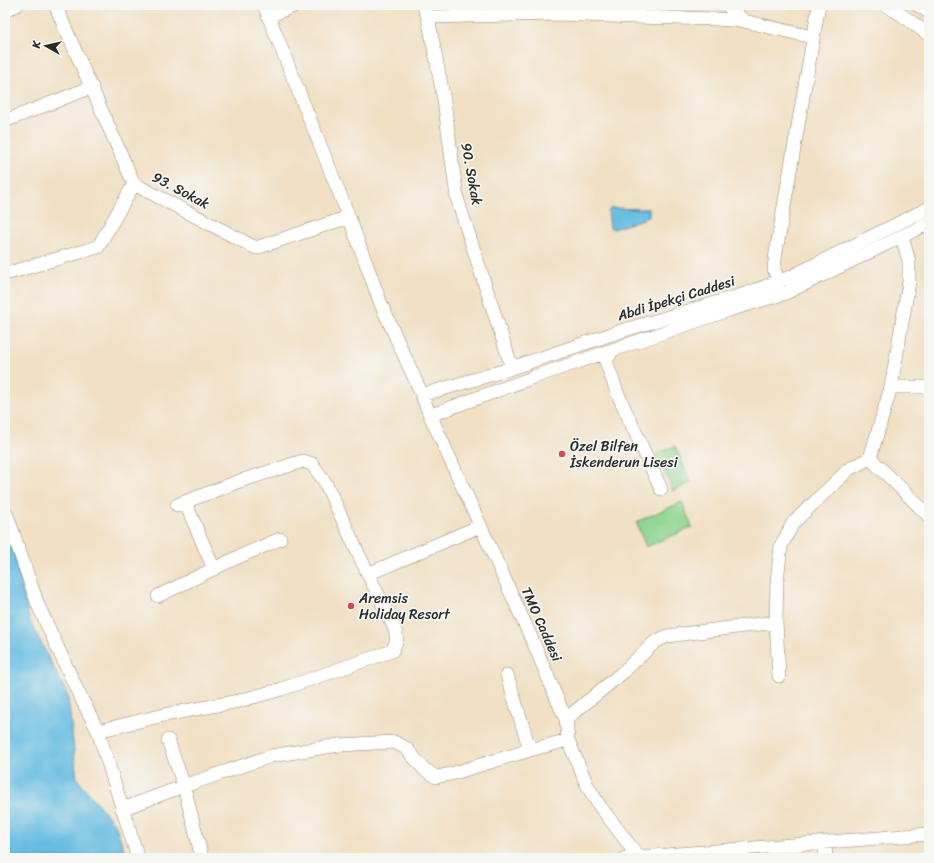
<svg xmlns="http://www.w3.org/2000/svg" width="934" height="863" font-family="Sriracha,sans-serif">
  <style>
    .green { fill: #8cd48f; stroke: #5c805d }
    .water { fill: #66bce2; stroke: #487486 }
    .lines { fill: none; stroke-linecap: round; stroke-linejoin: round }
    .minor-casing { stroke: #8e8678; stroke-width: 14 }
    .minor { stroke: #fff; stroke-width: 13 }
    .poi-dot { fill: #d1495b; stroke: #f6f6f2; stroke-width: 1.5 }
    .labels { text-anchor: middle; stroke-width: 3.5; stroke-linejoin: round; paint-order: stroke }
    .street-label { font-size: 14px; fill: #2b2b2b; stroke: #f6f6f2 }
    .poi-label { font-size: 14px; fill: #2b2b2b; stroke: #f6f6f2; text-anchor: start }
  </style>
  <rect width="100%" height="100%" fill="#f6f6f2"/>
  <filter id="ink" filterUnits="userSpaceOnUse"><feTurbulence type="fractalNoise" baseFrequency=".025" numOctaves="2"/><feDisplacementMap in="SourceGraphic" scale="8" xChannelSelector="R" yChannelSelector="G"/><feConvolveMatrix kernelMatrix="1 2 1 2 8 2 1 2 1" color-interpolation-filters="sRGB"/></filter>
  <filter id="wash" filterUnits="userSpaceOnUse"><feTurbulence type="fractalNoise" baseFrequency=".012" numOctaves="4" result="noise"/><feDisplacementMap in="SourceGraphic" scale="16" xChannelSelector="R" yChannelSelector="G"/><feGaussianBlur stdDeviation="0.9" result="paint"/><feColorMatrix in="noise" values="0 0 0 0 0 0 0 0 0 0 0 0 0 0 0 0 0 1.4 0 .05"/><feComposite in="paint" operator="in"/></filter>
  <g filter="url(#wash)">
    <rect width="100%" height="100%" fill="#f1e0c4"/>
    <path class="green" d="M675 446 691 482 673 491 656 454Z
      M682 502 692 527 646 547 636 522Z"/>
    <path class="water" d="M611 208 649 209V217L614 229 610 228 608 211Z
      M5 535 15 555 29 619 68 696 77 779 116 826 127 858H5Z"/>
  </g>
  <g filter="url(#ink)">
    <g class="lines">
      <g class="minor-casing">
        <path id="minor" d="M55 5 134 184 256 248 349 217
          M264 5 349 217 381 304 422 395 426 406 534 644 560 706 566 719 568 740 587 785 599 805 637 855 641 858
          M423 5 428 17 444 100 457 198 512 368
          M727 5 744 21
          M885 5 902 15 929 35
          M917 5 929 12
          M5 10 17 5
          M269 16 296 5
          M428 17 560 14 634 17 716 19 744 21 812 37
          M634 17 639 5
          M5 121 92 87
          M5 274 98 247 134 184
          M779 282 774 269 776 252 819 5
          M610 355 603 353 617 392 661 489
          M891 387 909 282V261L902 237
          M422 395 500 372 618 332 745 294 788 278 929 208
          M431 415 534 377 729 310 786 293 929 223
          M870 458 929 516
          M185 502 214 569
          M5 512 8 518 38 605 78 692 98 731 138 858
          M368 574 480 526
          M158 596 236 558 280 539
          M507 675 530 750
          M779 676 776 622 777 581 781 546 793 523 849 469 870 458 891 387H929
          M566 719 622 673 655 642 667 636 776 622
          M98 731 164 715 239 701 282 689 392 651 397 640 395 629 368 574 325 482 312 464 303 461 237 482 177 505
          M168 740 184 786 202 858
          M122 809 184 786 271 756 339 745 394 742 406 748 424 769 436 777 451 774 530 750 568 740
          M825 842 826 858
          M640 857 929 834
          M625 858 637 855"/>
      </g>
      <use href="#minor" class="minor"/>
    </g>
  </g>
  <g class="poi-dot">
    <circle cx="562" cy="454" r="4"/>
    <circle cx="351" cy="606" r="4"/>
  </g>
  <g class="labels">
    <g class="street-label">
      <text transform="translate(472 174) rotate(80)" y="5">90. Sokak</text>
      <text transform="translate(181 190) rotate(28)" y="5">93. Sokak</text>
      <text transform="translate(676 298) rotate(-17)" y="5">Abdi İpekçi Caddesi</text>
      <text transform="translate(542 624) rotate(66)" y="5">TMO Caddesi</text>
    </g>
    <g class="poi-label">
      <text x="570" y="451">Özel Bilfen<tspan x="570" dy="16">İskenderun Lisesi</tspan></text>
      <text x="359" y="603">Aremsis<tspan x="359" dy="16">Holiday Resort</tspan></text>
    </g>
  </g>
  <rect width="934" height="863" fill="none" stroke="#f6f6f2" stroke-width="20"/>
  <g transform="translate(46 46) rotate(278)" stroke="#f6f6f2" stroke-width="3" paint-order="stroke">
  <path d="M0-3L7 15L0 10L-7 15Z" fill="#2b2b2b"/>
  <text y="-6" font-size="11" font-weight="bold" text-anchor="middle" fill="#2b2b2b">K</text>
  </g>
</svg>
